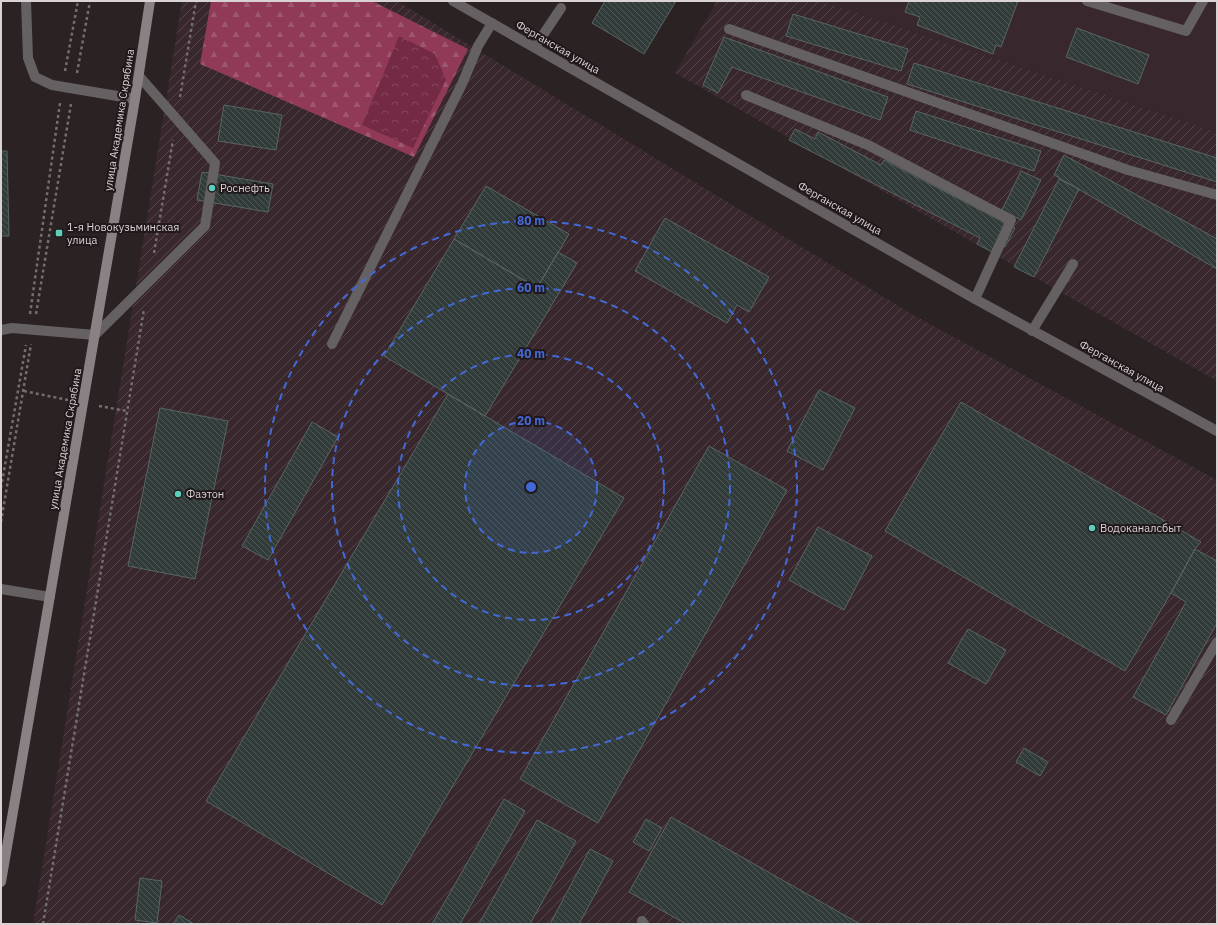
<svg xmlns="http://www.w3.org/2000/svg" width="1218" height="925" font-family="'IBM Plex Sans',sans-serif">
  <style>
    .built { fill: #38282d }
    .industrial { fill: url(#industrial-furrows) }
    .forest { fill: url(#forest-firs) }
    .park { fill: url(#park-crowns) }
    .building { fill: url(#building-back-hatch); stroke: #596563 }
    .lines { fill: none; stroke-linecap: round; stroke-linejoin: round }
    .path { stroke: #756d6f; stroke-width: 2.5; stroke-dasharray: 3 3; stroke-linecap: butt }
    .service { stroke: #656061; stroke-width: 10 }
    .tertiary { stroke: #656061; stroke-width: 10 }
    .secondary { stroke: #898183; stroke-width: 10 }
    .ring { fill: none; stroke: #4369d7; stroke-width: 2; stroke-dasharray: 7 5 }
    .poi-dot { fill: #5bcebc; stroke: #21181b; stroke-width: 1.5 }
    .labels { text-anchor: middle; stroke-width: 4; stroke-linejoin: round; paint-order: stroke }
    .street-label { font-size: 11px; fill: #d9d3d4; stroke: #21181b }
    .poi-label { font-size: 11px; fill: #d9d3d4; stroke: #21181b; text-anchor: start }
    .centre { fill: #4369d7; stroke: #21181b; stroke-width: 2 }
    .ring-label { font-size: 12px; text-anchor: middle; font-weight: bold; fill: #4369d7; stroke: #21181b; stroke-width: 4; stroke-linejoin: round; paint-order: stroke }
  </style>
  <defs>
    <pattern id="industrial-furrows" width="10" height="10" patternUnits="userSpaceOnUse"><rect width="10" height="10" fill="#38282d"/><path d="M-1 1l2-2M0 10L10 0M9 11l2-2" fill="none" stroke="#54464b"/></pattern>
    <pattern id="forest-firs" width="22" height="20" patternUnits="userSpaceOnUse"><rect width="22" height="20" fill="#903a58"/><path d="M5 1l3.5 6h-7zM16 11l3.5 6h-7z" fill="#9f566f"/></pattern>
    <pattern id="park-crowns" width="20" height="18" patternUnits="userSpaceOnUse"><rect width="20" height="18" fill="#742945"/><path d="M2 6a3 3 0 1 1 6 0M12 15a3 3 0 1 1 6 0" fill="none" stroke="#87475f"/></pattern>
    <pattern id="building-back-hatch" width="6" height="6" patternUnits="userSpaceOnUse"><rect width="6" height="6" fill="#313c3a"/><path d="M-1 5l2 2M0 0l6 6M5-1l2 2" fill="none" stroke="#4e5756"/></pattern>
  </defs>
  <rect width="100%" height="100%" fill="#2b2224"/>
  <path class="built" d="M820 1H1217V132Z"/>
  <path class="industrial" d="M182 1H397L915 316 1217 480V924H33Z
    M717 1H820L1217 132V381L675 73Z"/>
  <path class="forest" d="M211 1H372L468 49 414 157 200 64Z"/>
  <path class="park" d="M399 36 435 54 446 80 413 148 362 125Z"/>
  <path class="building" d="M605 1H676L644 54 592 23Z
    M909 1H1018L1001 47 996 45 993 54 917 25 920 17 905 12Z
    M793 14 908 49 901 71 786 36Z
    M1077 28 1149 55 1138 84 1066 57Z
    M724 37 888 97 880 120 732 67 718 93 703 85Z
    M914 63 1217 158V182L907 84Z
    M224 105 282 115 276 150 218 141Z
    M916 111 1041 151 1034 171 910 130Z
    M795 129 815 139 818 132 881 165 884 160 1015 228 1005 247 1003 246 998 255 977 244 980 238 789 140Z
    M1 151H7L9 236H1Z
    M1064 155 1217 239V269L1054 175Z
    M1021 171 1041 180 1021 220 1002 210Z
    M202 172 273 184 268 212 197 200Z
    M1059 179 1079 189 1034 277 1014 267Z
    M486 186 569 234 537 288 454 239Z
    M665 218 769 277 749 312 737 305 727 323 635 271Z
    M454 239 537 288 558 252 577 263 485 416 384 356Z
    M819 390 855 408 823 470 787 451Z
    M448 394 624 498 382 905 206 801Z
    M961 402 1201 542 1195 549 1171 593 1125 671 885 531Z
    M160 408 228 421 195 579 128 566Z
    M312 422 338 437 268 560 242 546Z
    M709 446 787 490 598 823 520 779Z
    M818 527 872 556 844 610 789 580Z
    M1195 549 1217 561V623L1166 715 1133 697 1186 602 1171 593Z
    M968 629 1006 650 986 684 948 663Z
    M1024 748 1048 762 1040 776 1016 762Z
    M504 799 525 811 460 924H432Z
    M671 817 860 924H686L629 892Z
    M646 819 662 828 649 851 633 842Z
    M537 820 576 841 530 924H479Z
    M590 849 613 861 579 924H550Z
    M140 878 162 881 157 923 135 920Z
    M179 915 194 924H173Z"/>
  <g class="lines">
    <path class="path" d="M65 71 78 1
      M77 73 90 1
      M180 97 196 1
      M154 253 173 140
      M30 314 60 103
      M36 314 71 104
      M24 391 68 400
      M99 406 127 411
      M1 488 26 345
      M1 522 31 344
      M43 924 144 309"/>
    <path class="service" d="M26 1 28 58 35 77 52 85 135 99
      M1087 1 1186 31 1203 1
      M729 29 1128 170 1217 195
      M535 47 561 8
      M746 95 868 145 1011 220 975 299
      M1 330 12 328 95 335 205 226 215 163 139 76
      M1032 331 1073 264
      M332 344 462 84 478 46 492 23
      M1 589 50 597
      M1171 720 1217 642
      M642 921 644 924"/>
    <path class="tertiary" d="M453 1 975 299 1217 431"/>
    <path class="secondary" d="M1 882 135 99 150 1"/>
  </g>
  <circle cx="531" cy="487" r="66" fill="#4369d7" fill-opacity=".12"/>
  <g class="ring">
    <circle cx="531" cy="487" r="66"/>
    <circle cx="531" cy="487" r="133"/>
    <circle cx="531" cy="487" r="199"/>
    <circle cx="531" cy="487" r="266"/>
  </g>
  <g class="poi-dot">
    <circle cx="212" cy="188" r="4"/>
    <rect x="55" y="229" width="8" height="8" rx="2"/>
    <circle cx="178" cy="494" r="4"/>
    <circle cx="1092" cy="528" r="4"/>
  </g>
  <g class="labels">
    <g class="street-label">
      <text transform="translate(558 47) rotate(30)" y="4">Ферганская улица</text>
      <text transform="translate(119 120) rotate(-81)" y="4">улица Академика Скрябина</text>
      <text transform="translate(840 208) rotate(30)" y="4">Ферганская улица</text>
      <text transform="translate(1122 366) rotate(29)" y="4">Ферганская улица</text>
      <text transform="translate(65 439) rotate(-80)" y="4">улица Академика Скрябина</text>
    </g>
    <g class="poi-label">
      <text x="220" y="192">Роснефть</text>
      <text x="67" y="231">1-я Новокузьминская<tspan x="67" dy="13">улица</tspan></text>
      <text x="186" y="498">Фаэтон</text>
      <text x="1100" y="532">Водоканалсбыт</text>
    </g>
  </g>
  <circle cx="531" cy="487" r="6" class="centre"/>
  <g class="ring-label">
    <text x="531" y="225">80 m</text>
    <text x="531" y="292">60 m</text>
    <text x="531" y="358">40 m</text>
    <text x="531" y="425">20 m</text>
  </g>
  <rect width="1218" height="925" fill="none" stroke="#d9d3d4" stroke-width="4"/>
</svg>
